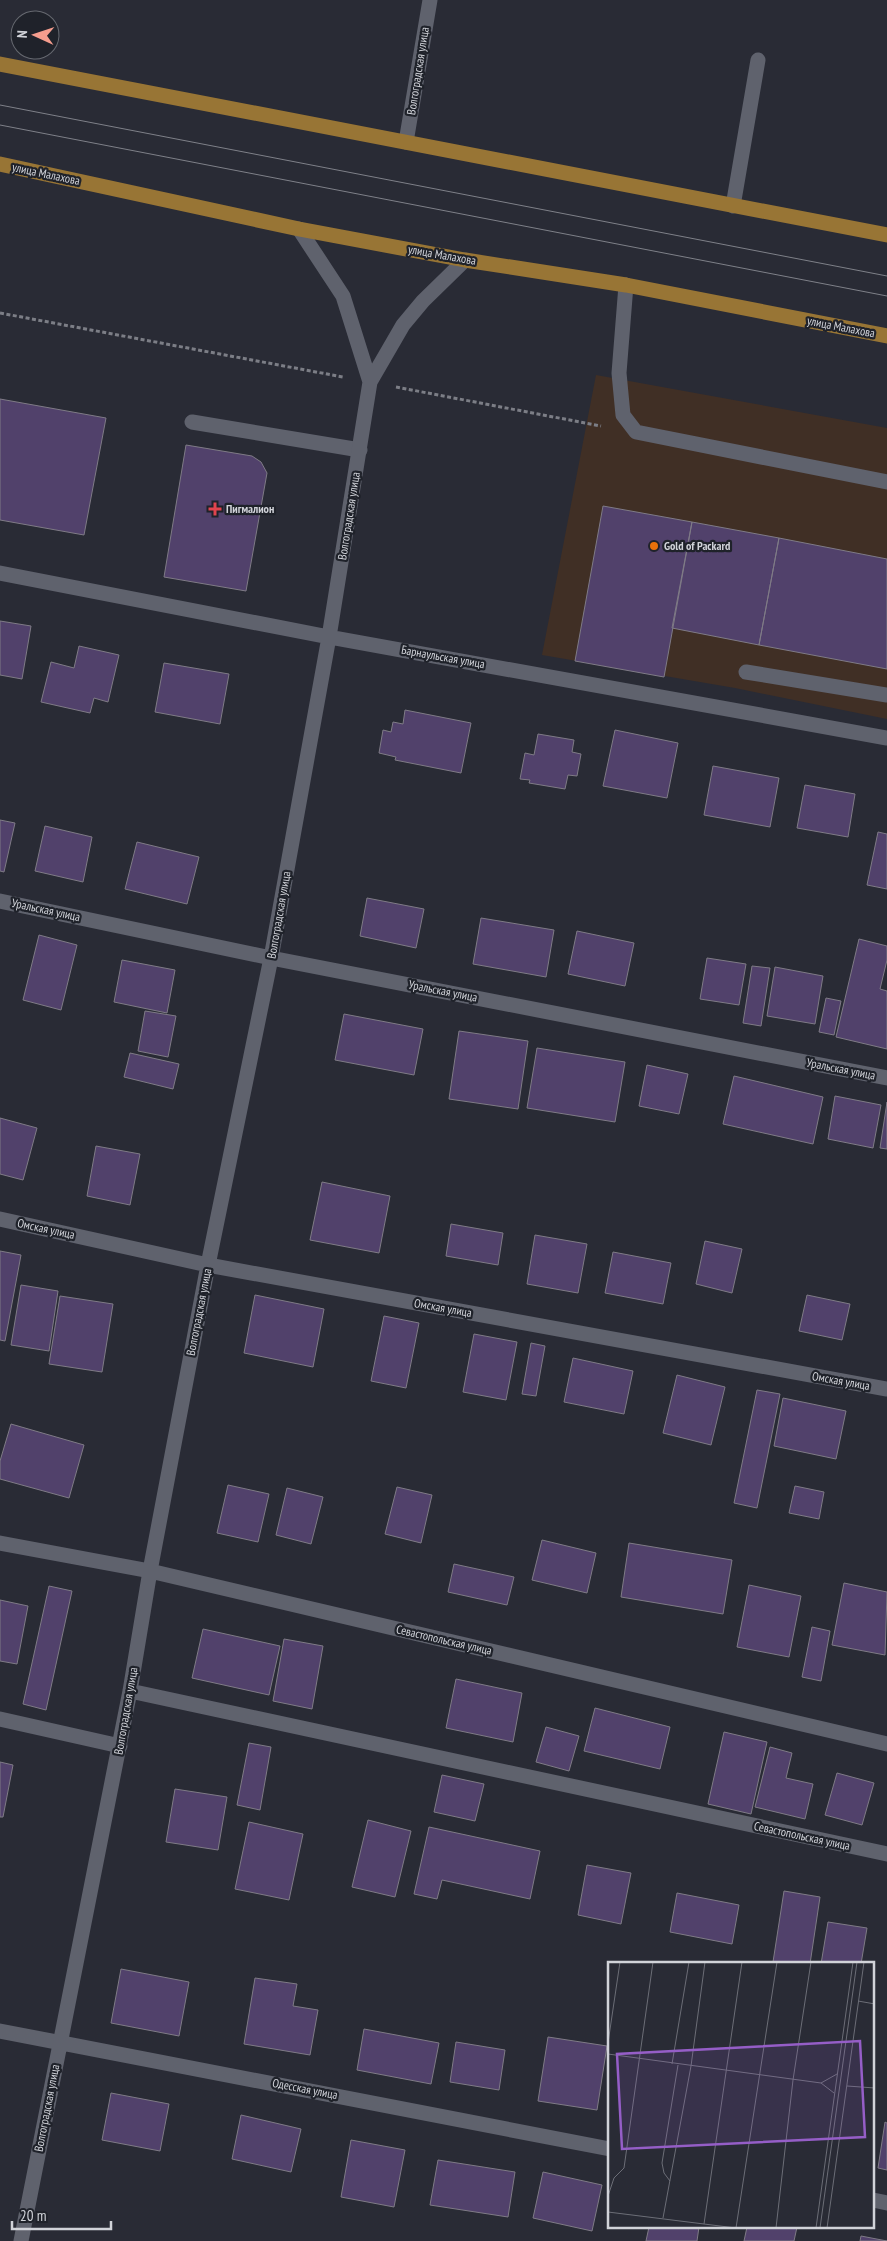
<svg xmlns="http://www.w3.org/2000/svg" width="887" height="2241" font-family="'PT Sans Narrow',sans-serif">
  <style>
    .commercial { fill: #402f25 }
    .building { fill: #51416b; stroke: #7f7b86 }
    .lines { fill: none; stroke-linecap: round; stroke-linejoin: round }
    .path { stroke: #7c7e86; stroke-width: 3; stroke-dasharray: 4 2.5; stroke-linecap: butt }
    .lane { stroke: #5f626d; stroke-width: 15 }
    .street { stroke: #5f626d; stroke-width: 15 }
    .primary { stroke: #987535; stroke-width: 15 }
    .tram { stroke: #7e8088; stroke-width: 1 }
    .health-dot { fill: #e0444e; stroke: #1f222a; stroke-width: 2 }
    .food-dot { fill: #e8710a; stroke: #1f222a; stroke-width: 2 }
    .labels { text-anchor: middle; stroke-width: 4.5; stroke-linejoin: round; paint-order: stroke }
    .street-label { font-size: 12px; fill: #d1d3d9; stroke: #1f222a }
    .poi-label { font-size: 12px; font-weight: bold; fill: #d1d3d9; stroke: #1f222a; text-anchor: start }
    .inset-road { fill: none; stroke: #6c6e77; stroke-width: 1 }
    .view { fill: #955ec7; fill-opacity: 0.15; stroke: #955ec7; stroke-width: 2.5 }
    .inset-edge { fill: none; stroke: #d1d3d9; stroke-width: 2.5 }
  </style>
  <rect width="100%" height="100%" fill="#292b35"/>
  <path class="commercial" d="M596 375 887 428V719L735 688 542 655Z"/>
  <path class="building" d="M0 399 106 418 84 535 0 520Z
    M186 445 252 456 261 462 267 473 246 591 164 577Z
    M603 506 692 522 664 677 575 661Z
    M692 522 779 538 759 645 672 628Z
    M779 538 887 559V669L759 645Z
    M0 621 31 626 22 679 0 675Z
    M79 646 119 655 108 702 94 698 90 713 41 702 51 662 74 668Z
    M164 663 229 674 220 724 155 712Z
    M405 710 471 723 461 773 395 760 396 757 379 753 383 730 391 732 393 722 403 724Z
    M615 730 678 743 667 798 603 786Z
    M538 734 574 740 572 752 581 754 577 776 568 775 565 789 529 783 530 780 520 779 525 753 534 755Z
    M713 766 779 778 770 827 704 815Z
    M805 785 855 794 848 837 797 828Z
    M0 820 15 823 4 872 0 871Z
    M45 826 92 837 83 882 35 871Z
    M878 832 887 834V889L867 885Z
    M137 842 199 857 187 904 125 889Z
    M367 898 424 909 416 948 360 936Z
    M481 918 554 930 546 977 473 964Z
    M577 931 634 943 625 986 568 974Z
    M39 935 77 945 61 1010 23 1000Z
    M859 939 887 946V960L880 989 887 991V1049L836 1037Z
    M707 958 746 964 739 1005 700 999Z
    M122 960 175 970 167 1013 114 1002Z
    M752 966 770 968 761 1026 743 1023Z
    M775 967 823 976 815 1024 767 1016Z
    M826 998 841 1001 834 1035 819 1032Z
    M145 1011 176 1016 168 1057 138 1051Z
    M344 1014 423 1029 414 1075 335 1060Z
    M459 1031 528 1041 518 1109 449 1099Z
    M537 1048 625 1062 615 1122 527 1108Z
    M130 1053 179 1064 173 1089 124 1077Z
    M647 1065 688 1074 679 1114 639 1106Z
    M734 1076 823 1097 813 1144 723 1124Z
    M835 1096 881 1105 873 1148 828 1139Z
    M887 1102V1149L880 1148Z
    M0 1118 37 1128 23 1180 0 1174Z
    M96 1146 140 1154 130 1205 87 1196Z
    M322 1182 390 1196 379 1253 310 1240Z
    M451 1224 503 1233 498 1265 446 1256Z
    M535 1235 587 1244 578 1293 527 1284Z
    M705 1241 742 1249 732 1293 696 1284Z
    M0 1251 21 1255 5 1341 0 1340Z
    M613 1252 671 1263 663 1304 605 1293Z
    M21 1285 58 1291 49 1351 11 1345Z
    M255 1295 324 1309 313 1367 244 1353Z
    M807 1295 850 1304 842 1340 799 1331Z
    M60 1296 113 1304 102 1372 49 1364Z
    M384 1316 419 1323 406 1388 371 1381Z
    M474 1334 517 1342 506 1400 463 1392Z
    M531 1343 545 1346 536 1396 522 1394Z
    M573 1358 633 1371 624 1414 564 1402Z
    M677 1375 725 1387 711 1445 663 1433Z
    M757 1390 780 1394 757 1508 734 1503Z
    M783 1398 846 1411 836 1459 774 1446Z
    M11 1424 84 1445 69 1498 0 1479V1461Z
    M228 1485 269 1494 258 1542 217 1533Z
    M795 1486 824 1492 819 1519 789 1513Z
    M397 1487 432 1495 421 1543 385 1534Z
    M287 1488 323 1497 311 1544 276 1535Z
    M542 1540 596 1553 587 1593 532 1580Z
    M629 1543 732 1560 723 1614 621 1597Z
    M454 1564 514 1577 507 1605 448 1592Z
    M844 1583 887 1592 885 1655 832 1645Z
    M749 1585 801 1596 789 1657 737 1647Z
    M49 1586 72 1591 46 1710 23 1704Z
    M0 1600 28 1606 17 1664 0 1661Z
    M812 1627 830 1631 821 1681 802 1677Z
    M203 1629 280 1646 269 1695 192 1678Z
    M284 1639 323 1646 312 1709 273 1701Z
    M456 1679 522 1693 513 1742 446 1728Z
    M595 1708 670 1727 660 1769 584 1751Z
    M546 1727 579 1736 569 1771 536 1762Z
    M724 1732 767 1742 751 1814 708 1804Z
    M249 1743 271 1747 260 1810 237 1805Z
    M770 1747 792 1753 786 1778 813 1784 805 1819 755 1807Z
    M0 1762 13 1765 3 1817H0Z
    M837 1773 874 1783 862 1825 825 1815Z
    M442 1775 484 1784 475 1821 434 1812Z
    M175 1789 227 1797 218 1850 166 1842Z
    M368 1820 411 1831 395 1897 352 1887Z
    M249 1822 303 1834 289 1900 235 1889Z
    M429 1827 540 1851 530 1899 442 1880 437 1899 414 1894Z
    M587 1865 631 1873 621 1924 578 1915Z
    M784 1891 820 1897 810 1964 773 1962Z
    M677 1893 739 1905 732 1944 670 1932Z
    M828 1922 867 1928 861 1964H821Z
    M121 1969 189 1982 179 2036 111 2023Z
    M255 1978 297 1984 293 2006 318 2010 310 2055 244 2044Z
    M364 2029 439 2043 431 2084 357 2070Z
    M548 2037 607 2046 597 2110 538 2101Z
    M456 2042 505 2050 499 2090 450 2082Z
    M111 2093 169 2104 160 2151 102 2140Z
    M241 2115 301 2129 291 2172 232 2159Z
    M885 2122 887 2123V2170L878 2168Z
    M351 2140 405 2150 394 2207 341 2197Z
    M438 2160 515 2172 508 2217 430 2205Z
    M543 2172 602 2185 592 2231 533 2218Z
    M649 2227H699L697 2241H646Z
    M747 2227H797L794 2241H744Z
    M861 2236 887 2241H860Z"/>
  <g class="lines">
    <path class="path" d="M0 313 343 377
      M396 387 601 426"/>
    <path class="lane" d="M733 206 758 60
      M626 285 619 373 623 415 636 432 887 482
      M192 422 360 450
      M746 672 887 695"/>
    <path class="street" d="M406 142 430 0
      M299 229 343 296 370 382
      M0 573 329 637 887 738
      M0 901 271 958 887 1078
      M0 1219 208 1265 887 1389
      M0 1543 150 1571 887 1744
      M130 1691 887 1854
      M0 1719 120 1746
      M0 2031 610 2149
      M873 2200 887 2203
      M21 2241 130 1691 150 1571 208 1265 271 958 329 637 370 382 403 325 423 301 465 260"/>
    <path class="primary" d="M0 64 887 235
      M0 164 299 229 465 260 626 285 887 336"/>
    <path class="tram" d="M0 105 887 276
      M0 125 887 296"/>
  </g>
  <path class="health-dot" d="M212.5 501.5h5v5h5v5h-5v5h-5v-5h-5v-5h5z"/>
  <circle class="food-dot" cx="654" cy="546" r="5"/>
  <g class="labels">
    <g class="street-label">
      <text transform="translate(418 71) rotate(-81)" y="4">Волгоградская улица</text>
      <text transform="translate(46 174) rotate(12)" y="4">улица Малахова</text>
      <text transform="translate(442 255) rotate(10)" y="4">улица Малахова</text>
      <text transform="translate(841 327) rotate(11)" y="4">улица Малахова</text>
      <text transform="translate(349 516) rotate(-81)" y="4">Волгоградская улица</text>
      <text transform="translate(443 657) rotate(10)" y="4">Барнаульская улица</text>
      <text transform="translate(46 910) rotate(12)" y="4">Уральская улица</text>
      <text transform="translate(279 915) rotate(-80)" y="4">Волгоградская улица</text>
      <text transform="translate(443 991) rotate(11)" y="4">Уральская улица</text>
      <text transform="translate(841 1069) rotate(11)" y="4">Уральская улица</text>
      <text transform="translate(46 1229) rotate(12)" y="4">Омская улица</text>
      <text transform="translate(443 1308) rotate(10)" y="4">Омская улица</text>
      <text transform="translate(199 1312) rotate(-79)" y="4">Волгоградская улица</text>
      <text transform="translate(841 1381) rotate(10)" y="4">Омская улица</text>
      <text transform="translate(444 1640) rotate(13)" y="4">Севастопольская улица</text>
      <text transform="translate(126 1711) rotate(-80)" y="4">Волгоградская улица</text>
      <text transform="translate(802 1836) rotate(12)" y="4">Севастопольская улица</text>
      <text transform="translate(305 2089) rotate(11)" y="4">Одесская улица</text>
      <text transform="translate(47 2108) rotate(-79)" y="4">Волгоградская улица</text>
    </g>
    <g class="poi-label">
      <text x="226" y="513">Пигмалион</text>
      <text x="664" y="550">Gold of Packard</text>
    </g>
  </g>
  <g transform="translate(608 1962)">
    <rect width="266" height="266" fill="#292b35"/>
    <path class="inset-road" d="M250 39 267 42M0 81 12 0M0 92 213 121 226 131M64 102 81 0M213 121 229 112M239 124 267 126M62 219 56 211 54 201 70 103M0 234 6 216 16 206 45 0M0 250 128 266M55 256 83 104 97 0M96 262 134 0M128 266 169 0M168 266 185 118 203 0M208 266 245 0M212 266 249 0M219 266 256 0"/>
    <path class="view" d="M252 79 257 175 14 187 9 92Z"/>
    <rect width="266" height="266" class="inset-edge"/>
  </g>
  <g transform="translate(35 35) rotate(273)"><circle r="24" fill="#1f222a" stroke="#666970"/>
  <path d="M0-4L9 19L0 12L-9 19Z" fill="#f59d8e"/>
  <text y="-8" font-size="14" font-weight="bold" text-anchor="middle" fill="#d1d3d9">N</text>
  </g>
  <path d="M12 2221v8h99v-8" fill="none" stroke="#d1d3d9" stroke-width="2.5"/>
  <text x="20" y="2221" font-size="15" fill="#d1d3d9" stroke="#1f222a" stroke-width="4" paint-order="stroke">20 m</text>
</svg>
